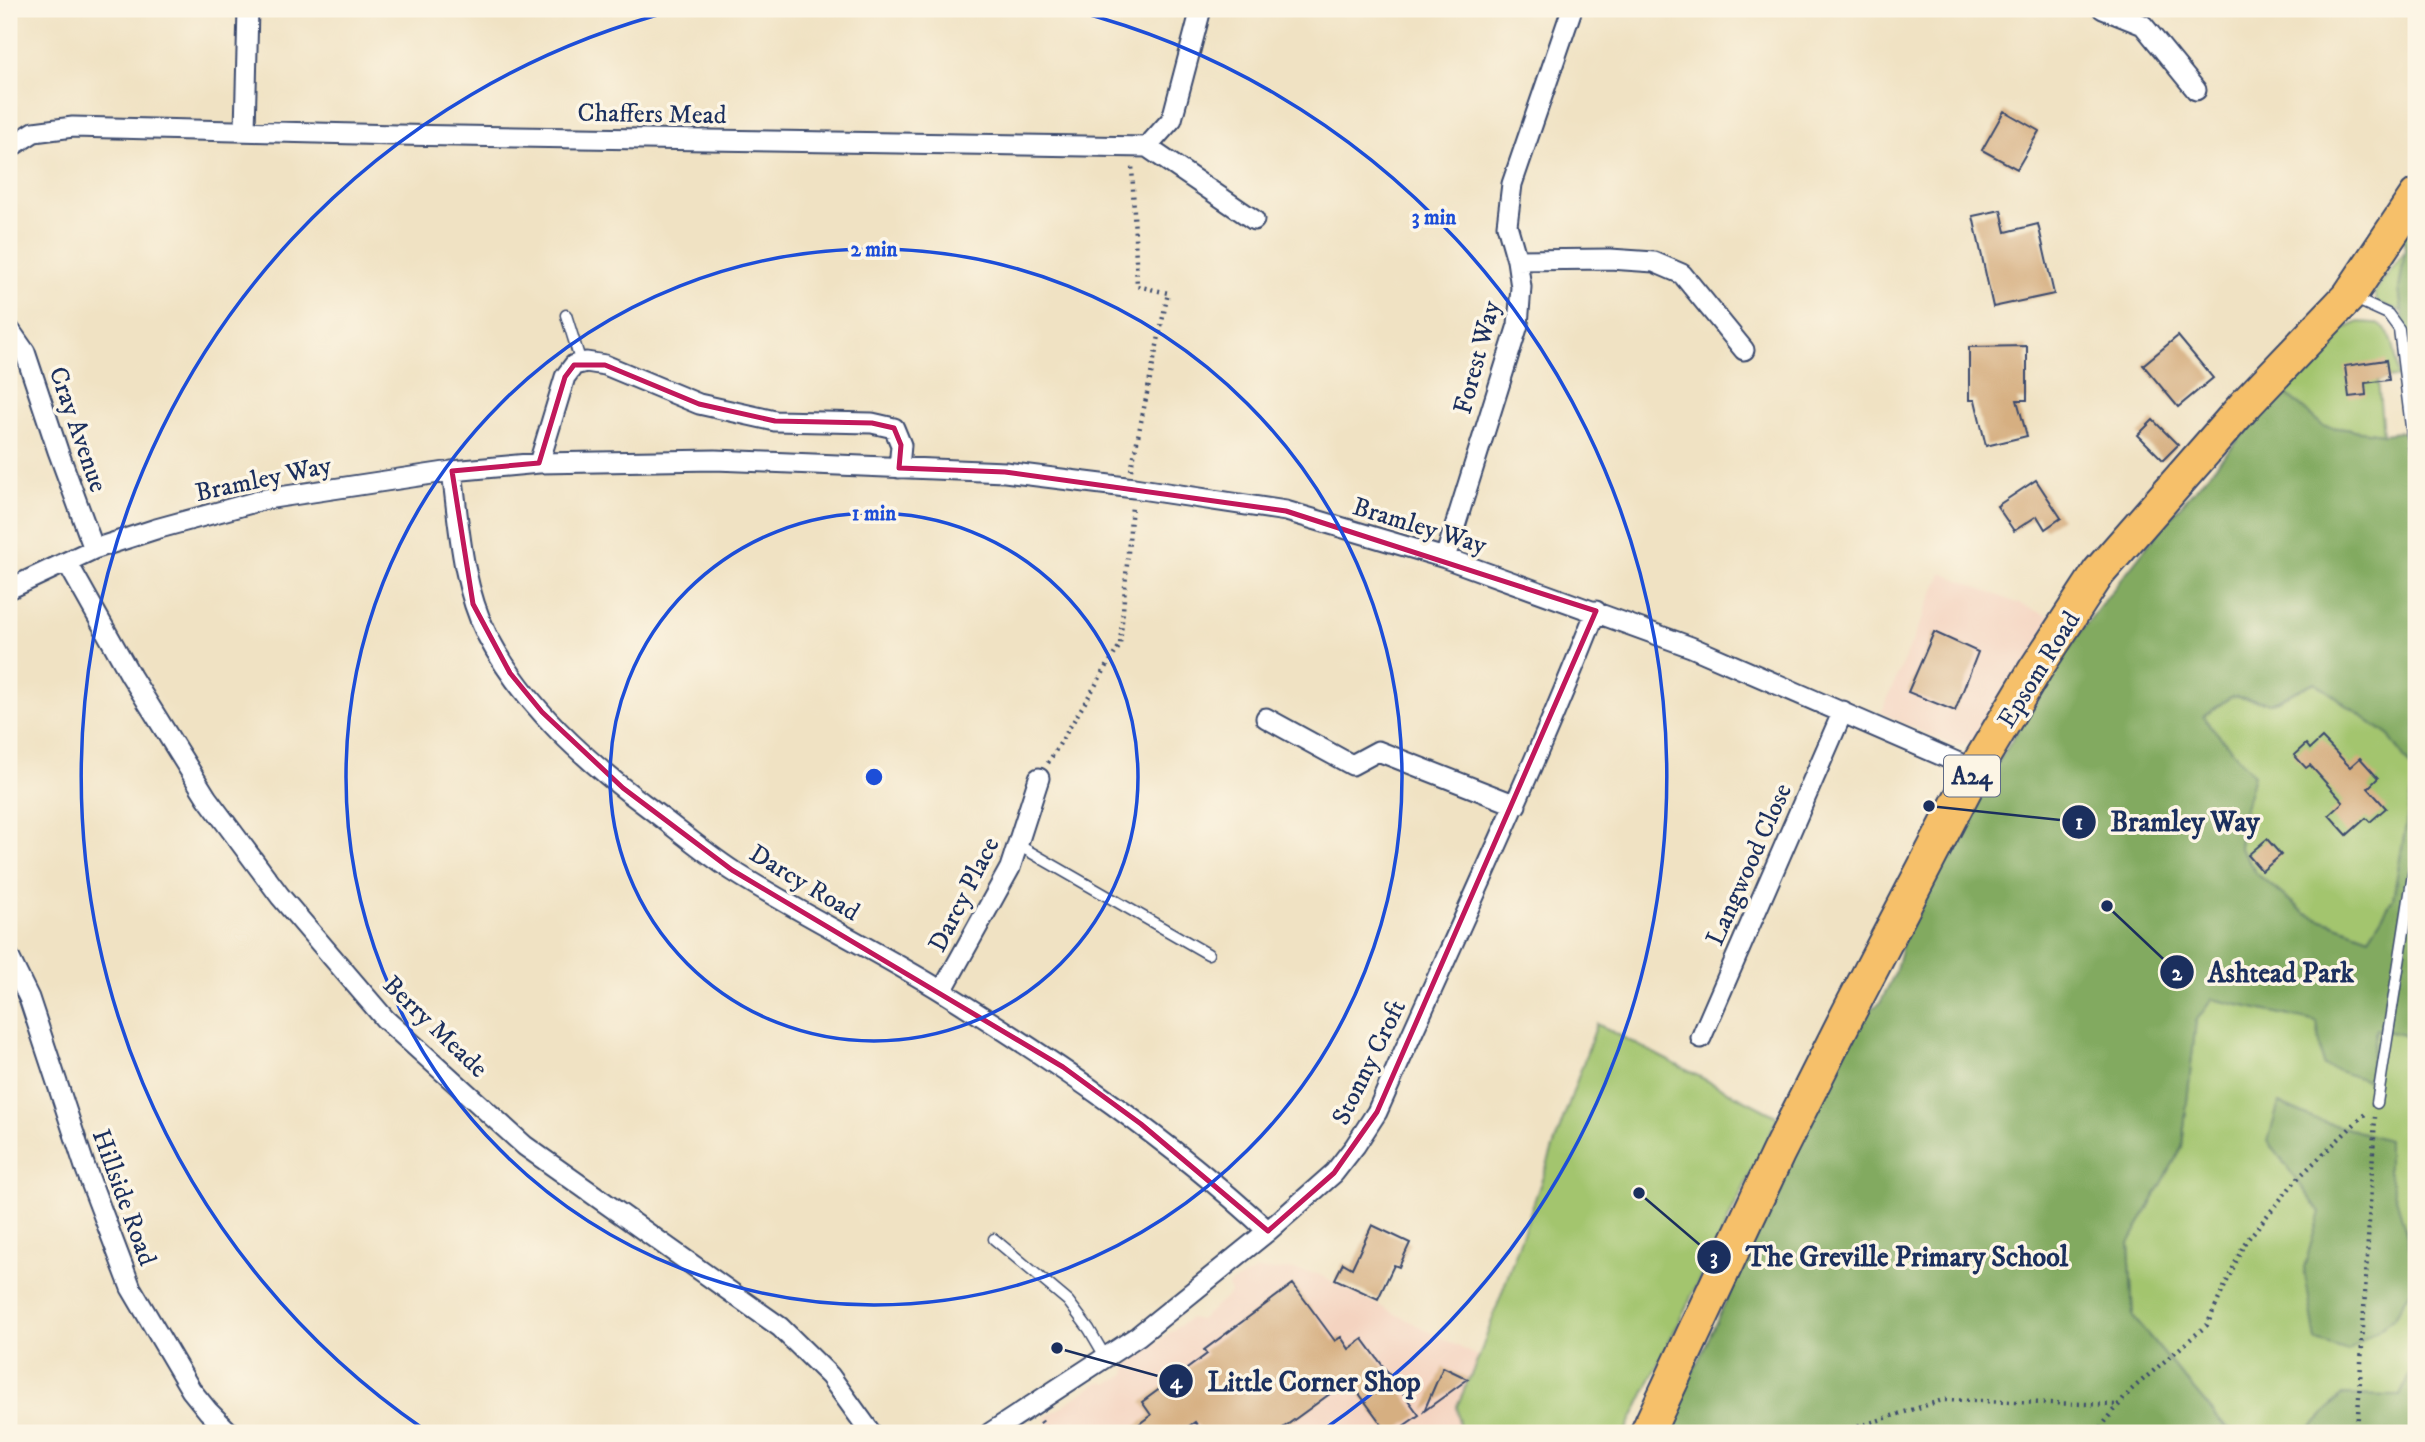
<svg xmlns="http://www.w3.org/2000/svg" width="2425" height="1442" font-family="'IM FELL DW Pica',serif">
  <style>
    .built { fill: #f4d3c0 }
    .green { fill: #a3c56e; stroke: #5f7a66; stroke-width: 2 }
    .forest { fill: #82aa61; stroke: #4e6c60; stroke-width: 2; fill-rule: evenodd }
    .building { fill: #d6af81 }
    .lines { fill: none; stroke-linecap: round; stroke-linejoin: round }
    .lane-casing { stroke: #3b4a6d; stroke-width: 13 }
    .street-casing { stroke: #3b4a6d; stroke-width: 23 }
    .highway-casing { stroke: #3b4a6d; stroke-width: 37 }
    .path { stroke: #3b4a6d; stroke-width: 4.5; stroke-dasharray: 2 5; stroke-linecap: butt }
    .lane { stroke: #fff; stroke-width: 10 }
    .street { stroke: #fff; stroke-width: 19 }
    .highway { stroke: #f6c06b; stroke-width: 33 }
    .marked { fill: none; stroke: #c2185b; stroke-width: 5; stroke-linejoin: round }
    .ring { fill: none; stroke: #1d4ed8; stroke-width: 3.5 }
    .labels { text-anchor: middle; stroke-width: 7; stroke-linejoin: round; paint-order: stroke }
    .shield { fill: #fcf5e5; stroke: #5e6a86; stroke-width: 2 }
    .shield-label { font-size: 24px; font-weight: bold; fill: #1b2f5e }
    .street-label { font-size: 26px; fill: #1b2f5e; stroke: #fcf5e5 }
    .centre { fill: #1d4ed8; stroke: #fcf5e5; stroke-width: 3.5 }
    .ring-label { font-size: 21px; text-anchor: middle; font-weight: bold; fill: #1d4ed8; stroke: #fcf5e5; stroke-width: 7; stroke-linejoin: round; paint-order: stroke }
    .leader { fill: none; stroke: #1b2f5e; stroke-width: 2.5 }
    .callout-dot { fill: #1b2f5e; stroke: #fcf5e5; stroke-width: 2.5 }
    .mark-label { font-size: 21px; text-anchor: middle; font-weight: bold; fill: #fff }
    .callout-label { font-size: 28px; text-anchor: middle; font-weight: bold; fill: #1b2f5e; stroke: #fcf5e5; stroke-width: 7; stroke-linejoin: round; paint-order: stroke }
  </style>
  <rect width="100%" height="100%" fill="#fcf5e5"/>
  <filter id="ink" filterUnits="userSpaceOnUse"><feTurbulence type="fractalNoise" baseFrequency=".0143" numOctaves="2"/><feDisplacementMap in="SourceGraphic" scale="14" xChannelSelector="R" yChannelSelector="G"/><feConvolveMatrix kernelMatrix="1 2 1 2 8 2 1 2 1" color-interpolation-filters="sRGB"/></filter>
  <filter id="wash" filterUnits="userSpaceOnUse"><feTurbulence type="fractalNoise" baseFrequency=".00686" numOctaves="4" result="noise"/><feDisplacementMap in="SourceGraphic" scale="28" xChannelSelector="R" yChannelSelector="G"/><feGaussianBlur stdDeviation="1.57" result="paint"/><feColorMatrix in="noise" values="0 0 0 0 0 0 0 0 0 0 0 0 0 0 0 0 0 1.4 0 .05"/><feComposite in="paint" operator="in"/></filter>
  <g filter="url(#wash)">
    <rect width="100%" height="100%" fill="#f0e2c3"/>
    <path class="built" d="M1942 573 2056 619 1982 738 1956 747 1881 713Z
      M1597 1024 1625 1433H1056L1044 1418 1099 1382 1108 1384 1125 1374 1127 1364 1190 1318 1200 1320 1230 1294 1228 1285 1255 1271 1289 1269 1318 1274 1479 1357Z"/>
    <path class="green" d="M2405 251 2399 289 2402 312 2377 302 2374 293Z
      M2359 322C2364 323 2372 322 2377 324 2396 331 2396 360 2398 377L2378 381 2383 434 2323 426 2282 390 2339 331Z
      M2315 682 2389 736 2415 773 2393 899 2369 937 2306 914 2257 874 2239 847 2244 812 2203 717 2232 696 2271 703Z
      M2212 999 2317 1022 2368 1081 2376 1029 2404 1035 2416 1049V1433L2342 1395 2306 1433H2238L2226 1428 2133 1317 2129 1243 2182 1147 2196 1021Z
      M1597 1024 1778 1117 1625 1433H1469L1459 1426 1457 1406 1479 1357Z"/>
    <path class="forest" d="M2416 215V423L2399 289 2405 251 2403 236Z
      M2282 390 2323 426 2383 434 2416 430V1049L2404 1035 2376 1029 2368 1081 2323 1066 2317 1022 2212 999 2196 1021 2182 1147 2129 1243 2133 1317 2226 1428 2238 1433H1664L1860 1015 1880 1003 1895 973 1906 929 1976 797 2080 632 2166 522ZM2315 682 2389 736 2415 773 2393 899 2369 937 2306 914 2257 874 2239 847 2244 812 2254 775 2203 717 2232 696 2271 703Z
      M2279 1103 2314 1119 2388 1140V1170L2416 1267V1283L2393 1319 2348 1351 2316 1341 2304 1268 2320 1212 2268 1141Z
      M2416 1360V1433H2306L2342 1395 2400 1396Z"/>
    <g id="blocks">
      <path class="building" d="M2004 111 2039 131 2017 169 1982 150Z
        M2001 210 2006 232 2038 224 2054 294 1993 307 1973 216Z
        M2178 336 2213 378 2178 407 2143 365Z
        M2027 346V400H2017L2027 436 1986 446 1975 400H1969V347Z
        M2386 360 2389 380 2365 383 2366 395 2349 397 2345 366Z
        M2153 420 2178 445 2163 460 2138 435Z
        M2036 480 2061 518 2045 529 2037 516 2014 531 1997 506Z
        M1934 632 1978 652 1955 711 1908 692Z
        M2322 738 2350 767 2360 758 2378 778 2368 788 2386 808 2370 822 2366 818 2347 835 2329 815 2343 802 2310 765 2306 768 2294 755 2306 744 2310 749Z
        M2267 839 2281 855 2262 871 2248 855Z
        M1372 1225 1410 1243 1399 1267 1394 1265 1378 1299 1335 1279 1343 1263 1352 1268Z
        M1293 1284 1335 1341 1341 1337 1349 1349 1363 1339 1419 1415 1393 1433H1388L1349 1380 1276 1433H1203L1195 1422 1179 1433H1127L1151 1415 1142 1402 1207 1354 1204 1350Z
        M1443 1367 1468 1379 1424 1411Z"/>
    </g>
  </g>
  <g filter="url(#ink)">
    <use href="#blocks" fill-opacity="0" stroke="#3b4a6d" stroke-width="2"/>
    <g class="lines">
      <g class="lane-casing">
        <path id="lane" d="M2355 299 2388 314 2399 329 2416 468
          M566 315 581 363
          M1018 845 1208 954
          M2377 1103 2416 855
          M994 1239 1068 1301 1089 1329 1106 1358"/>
      </g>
      <g class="street-casing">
        <path id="street" d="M2103 9 2143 25 2196 90
          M245 130 248 9
          M1147 147 1254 220
          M9 148 34 132 73 127 397 135 1147 147 1172 119 1201 9
          M1517 260 1610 259 1654 262 1682 274 1744 350
          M9 329 25 352 58 451 94 549
          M539 463 565 377 574 365 586 362 605 365 699 404 775 421 872 423 894 428 901 445 899 468
          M452 471C459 526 462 585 487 635 524 706 586 761 649 808 677 829 704 852 733 871 802 915 876 950 945 993 1059 1064 1169 1139 1268 1231
          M1445 558 1518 325 1521 287 1517 260 1507 225 1512 184 1572 9
          M67 562 131 676 207 798 280 896 385 1019 525 1146 780 1327 830 1376 871 1433
          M9 589 94 549 156 529 266 499 452 471 539 463 715 460 1005 472 1134 488 1286 511 1445 558 1691 647 1975 770
          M1266 718 1352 765 1378 751 1516 805
          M9 957 29 998 85 1167 131 1288 191 1390 208 1411 230 1433
          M942 991 1010 868 1039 778
          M1701 1038 1843 711
          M990 1433 1138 1336 1268 1231 1334 1173 1355 1146 1377 1112C1451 945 1529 781 1596 611"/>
      </g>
      <g class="highway-casing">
        <path id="highway" d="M1647 1433 1778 1153 1848 1014 1975 770 2035 670 2099 572 2245 405 2349 296 2416 196"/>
      </g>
      <path class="path" d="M1131 470 1168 293 1137 286 1132 164
        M1048 763 1120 645 1132 506
        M1041 1421 1050 1433
        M1838 1433 1943 1400 2118 1405
        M2096 1433 2131 1390 2207 1325 2244 1244 2297 1179 2366 1113
        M2357 1433 2375 1117"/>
      <use href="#lane" class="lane"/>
      <use href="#street" class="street"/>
      <use href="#highway" class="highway"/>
    </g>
  </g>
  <path class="marked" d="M574 365H605L699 404 775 421 872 423 894 428 901 445 899 468 1005 472 1286 511 1596 611 1377 1112 1334 1173 1268 1231 1141 1124 1063 1067 732 870 623 788 542 712 510 673 473 604 452 471 539 463 565 377Z"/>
  <g class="ring">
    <circle cx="874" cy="777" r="264"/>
    <circle cx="874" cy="777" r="528"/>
    <path d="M425 1430A792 792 0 0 1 676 10M1072 10A792 792 0 0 1 1323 1430"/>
  </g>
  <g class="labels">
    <rect class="shield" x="1944" y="755.5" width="56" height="41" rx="5"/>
    <g class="shield-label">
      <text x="1972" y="784">A24</text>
    </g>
    <g class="street-label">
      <text transform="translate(652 113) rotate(1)" y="9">Chaffers Mead</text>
      <text transform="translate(1476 357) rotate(-75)" y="9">Forest Way</text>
      <text transform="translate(79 429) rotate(71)" y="9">Cray Avenue</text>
      <text transform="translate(263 478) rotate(-12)" y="9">Bramley Way</text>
      <text transform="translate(1420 525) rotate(17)" y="9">Bramley Way</text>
      <text transform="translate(2038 669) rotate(-58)" y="9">Epsom Road</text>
      <text transform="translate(1748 864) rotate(-66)" y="9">Langwood Close</text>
      <text transform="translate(805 882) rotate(31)" y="9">Darcy Road</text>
      <text transform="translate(963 894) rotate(-63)" y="9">Darcy Place</text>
      <text transform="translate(436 1026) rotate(44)" y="9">Berry Meade</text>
      <text transform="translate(1368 1062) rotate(-64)" y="9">Stonny Croft</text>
      <text transform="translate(125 1197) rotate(70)" y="9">Hillside Road</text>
    </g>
  </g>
  <circle cx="874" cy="777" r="10" class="centre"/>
  <g class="ring-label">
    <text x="1434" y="224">3 min</text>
    <text x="874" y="256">2 min</text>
    <text x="874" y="520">1 min</text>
  </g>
  <path class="leader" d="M1929 806L2079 822M2107 906L2177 972M1639 1193L1714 1257M1057 1348L1176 1381"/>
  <g class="callout-dot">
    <circle cx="1929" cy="806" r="7"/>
    <circle cx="2107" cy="906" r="7"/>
    <circle cx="1639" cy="1193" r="7"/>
    <circle cx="1057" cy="1348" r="7"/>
    <circle cx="2079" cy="822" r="18"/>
    <circle cx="2177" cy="972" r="18"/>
    <circle cx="1714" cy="1257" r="18"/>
    <circle cx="1176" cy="1381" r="18"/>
  </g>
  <g class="mark-label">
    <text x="2079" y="829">1</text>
    <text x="2177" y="980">2</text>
    <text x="1714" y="1264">3</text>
    <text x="1176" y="1388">4</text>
  </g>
  <g class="callout-label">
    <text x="2185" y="831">Bramley Way</text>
    <text x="2281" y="982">Ashtead Park</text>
    <text x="1907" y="1266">The Greville Primary School</text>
    <text x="1314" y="1391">Little Corner Shop</text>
  </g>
  <rect width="2425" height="1442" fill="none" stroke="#fcf5e5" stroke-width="35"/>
</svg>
